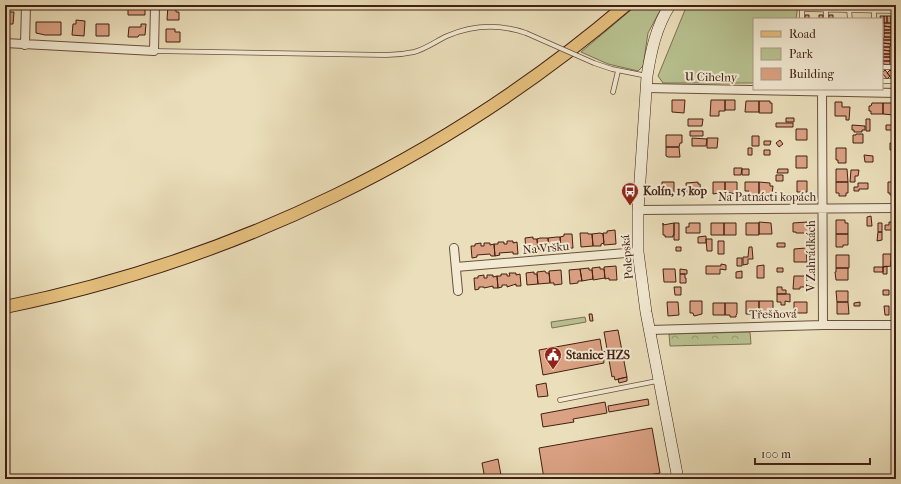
<svg xmlns="http://www.w3.org/2000/svg" width="901" height="484" font-family="'IM FELL French Canon',serif">
  <style>
    .green { fill: #b8c190; stroke: #7d7052 }
    .park { fill: url(#park-crowns); stroke: #7d7052 }
    .building { fill: #dba183; stroke: #422013 }
    .lines { fill: none; stroke-linecap: round; stroke-linejoin: round }
    .lane-casing { stroke: #6c503d; stroke-width: 5.5 }
    .street-casing { stroke: #6c503d; stroke-width: 10 }
    .secondary-casing { stroke: #422013; stroke-width: 12 }
    .primary-casing { stroke: #422013; stroke-width: 14 }
    .lane { stroke: #f2ead3; stroke-width: 4 }
    .street { stroke: #f2ead3; stroke-width: 8 }
    .secondary { stroke: #f2ead3; stroke-width: 11 }
    .primary { stroke: #e6c07e; stroke-width: 12 }
    .lane-bridge-casing { stroke: #6c503d; stroke-width: 5.5; stroke-linecap: butt }
    .lane-bridge { stroke: #f2ead3; stroke-width: 4 }
    .labels { text-anchor: middle; stroke-width: 4; stroke-linejoin: round; paint-order: stroke }
    .street-label { font-size: 12px; fill: #422013; stroke: #f2ead3 }
    .poi-label { font-size: 12px; font-weight: bold; fill: #422013; stroke: #f2ead3; text-anchor: start }
  </style>
  <defs>
    <pattern id="park-crowns" width="20" height="18" patternUnits="userSpaceOnUse"><rect width="20" height="18" fill="#b8c190"/><path d="M2 6a3 3 0 1 1 6 0M12 15a3 3 0 1 1 6 0" fill="none" stroke="#979c74"/></pattern>
  </defs>
  <rect width="100%" height="100%" fill="#ebdfbb"/>
  <filter id="stains"><feTurbulence type="fractalNoise" baseFrequency=".005" numOctaves="4"/><feColorMatrix values="0 0 0 0 .2 0 0 0 0 .09 0 0 0 0 .02 0 0 0 .5 -.17"/></filter>
  <radialGradient id="worn" r=".72"><stop offset=".6" stop-color="#630" stop-opacity="0"/><stop offset="1" stop-color="#630" stop-opacity=".3"/></radialGradient>
  <path class="green" d="M637 5H663L648 33 643 66 638 71 608 64 581 52Z
    M687 5H798L796 19H754V83H663L658 76Z
    M585 317 586 322 552 328 551 322Z"/>
  <path class="park" d="M750 332 751 344 670 346 669 334Z"/>
  <path class="building" d="M137 5H145V15H128V7H137Z
    M168 5H176V12H179V20H167Z
    M5 12H14L13 24H5Z
    M805 15H809V19H805Z
    M819 15H823V19H819Z
    M829 15H833V19H829Z
    M880 16H884V23H882Z
    M884 16H887V23H884Z
    M887 16H891V23H887Z
    M891 16H894V23H891Z
    M76 20 85 21 84 36 72 35 73 24H76Z
    M36 22H61V35H45L36 33Z
    M884 23H891V27L884 26Z
    M96 24H109V36H96Z
    M141 24H146L145 35H139L138 37H128L129 27H141Z
    M884 26 891 27V30H884Z
    M166 29H175V32H180V42H166Z
    M884 30H891V33H884Z
    M884 33H891V37H884Z
    M884 37H891V40H883Z
    M883 40H891V44L883 43Z
    M883 43 891 44 890 47H883Z
    M883 47H890V51L883 50Z
    M883 50 890 51V54H883Z
    M883 54H890V57H883Z
    M883 57H890V61H883Z
    M883 61H890V65L883 64Z
    M885 70 890 76 887 79 882 73Z
    M890 70 895 76 892 79 887 73Z
    M672 100H685L684 113 672 112Z
    M711 100H725V111H719V116H710Z
    M725 100H735V110H725Z
    M746 101H759V112H745Z
    M759 101H770V103H772V113H759Z
    M835 102H842V107H850L849 120H846V116H835Z
    M872 103H883V114H871V111H869V106H871Z
    M883 103H895V106H896V113H895L894 115 883 114Z
    M786 118H794V122H786Z
    M688 119H703L702 126H688Z
    M866 119H870V131H866Z
    M776 123H793V127H776Z
    M852 125 865 126V130H862V132H854V130H852Z
    M886 125H892V130H886Z
    M796 129H807V140H796Z
    M690 131H703V136H690Z
    M856 134H863V143H853V135H856Z
    M666 135H682V143H680L679 147H666Z
    M752 136H759V146H752Z
    M692 138 707 139 706 146H692Z
    M707 138H718L717 148H707Z
    M780 140 783 144 779 147 776 143Z
    M764 141H771L770 145H764Z
    M890 143H896V150H890Z
    M666 147H679L680 157H668L666 156Z
    M748 148H752V155H748Z
    M836 148H846V163H838V160H836Z
    M764 150H770V155H764Z
    M864 155 873 156V162H865Z
    M796 156H807V168H796Z
    M734 168H742L741 175H734Z
    M742 169H749V175H742Z
    M778 169H788V173H777Z
    M836 169H847L848 182H836Z
    M851 170H859L858 176H855V182H850Z
    M776 175H783V181H776Z
    M797 181H807V192H797Z
    M662 182H674V195H662Z
    M698 182V184H700L701 194 687 195 686 183Z
    M713 182H725V192L713 194Z
    M725 182H737V194L725 192Z
    M745 182H759V194H748L749 191H745Z
    M759 182 770 183V186H773L772 194H759Z
    M836 182H848V193H846V196H839V193H836Z
    M888 182H896V195H890V193H888Z
    M858 183H868V189H859V191H854V187H858Z
    M871 216 872 226H867V217Z
    M836 220H845V223H848V234H836Z
    M759 222 771 223 772 234H759Z
    M807 222 808 233H796V232H793V223Z
    M889 222H896V230H885V225H889Z
    M663 223V225L674 223V235H673V237H665V235H663Z
    M674 223H679V240H674Z
    M689 223H700V233H686V227H689Z
    M711 223H724V235H711Z
    M724 223H736V235H724Z
    M746 223H759V235H746Z
    M878 223H882V232H878Z
    M615 230 616 244 604 245 603 233H607V231Z
    M878 232H882V240L877 241Z
    M580 233H588V234H592L593 246 581 247Z
    M600 233 603 234 604 243 601 244V246H593L592 234Z
    M564 234H572L573 248 561 249 560 237 564 236Z
    M836 234H848V245H843V247H836Z
    M706 236V243H698V237Z
    M533 237V239H537L538 251 526 252 525 238Z
    M557 237H560L561 247H557L558 249 549 250 548 238Z
    M540 238H548L549 250 541 251V249H538L537 239Z
    M706 239H712V251H707Z
    M507 241H513V243L517 242 518 254H513V252L499 253 500 255 495 256 494 244H498V242H504V244H507Z
    M718 241H724V254H718Z
    M481 243V246H484V243H490V245L494 244 495 256H491L490 254 477 255V257L472 258 471 246H475V244Z
    M777 243H785V247H777Z
    M676 247H681V251H676Z
    M749 247H752L753 259H748V264L743 265V257H748Z
    M806 248 807 262H794V249Z
    M883 254H891V266L883 267Z
    M836 255H849V268H836Z
    M737 258H742V266H737Z
    M891 262H894V266H891Z
    M721 264 726 265V270L720 269V274H706V266H721Z
    M764 265V278H757V266Z
    M616 266 617 280H609V278L605 279 604 267Z
    M887 266V274H883V267Z
    M600 267V269H604L605 278 593 280 592 268Z
    M874 267H883V272H874Z
    M589 268V270H592L593 279 582 281 580 269Z
    M777 268H783V272H777Z
    M836 268H848V280H836L835 272H836Z
    M580 269 582 281H578V283L570 284 569 270Z
    M663 269H675L676 282H664Z
    M680 269 687 270V274H680Z
    M561 270 562 284 554 285V283H550L549 271Z
    M545 271 546 273H549L550 283 538 284 537 272Z
    M742 271V278H736V272Z
    M534 272V274H537L538 284 527 285 526 273Z
    M509 273H516V275L520 274 521 286H516V284L507 287V285H502V287L498 288 497 276H501V274H507V276H510Z
    M680 274H685V278H686V283H680Z
    M484 275V278H487V275H493V277L497 276 498 288H493V286L484 288V287H479V289L475 290 474 278H478V276Z
    M794 276H807V287H800V289H793Z
    M674 287H681V295H675Z
    M777 287H782V290H786V294H777Z
    M883 290H889V295H883Z
    M836 291H848V302H837Z
    M777 294H790V302L785 301V305H781V302H777Z
    M690 301H702V314L694 316 693 313H690Z
    M746 301H759V314H746Z
    M759 301H773V314H759Z
    M667 302H678L679 315 668 316Z
    M794 302H807V313H794Z
    M837 302H848L849 314H837Z
    M860 302V306H854V303Z
    M713 303H725V315H713Z
    M725 303H737V314L736 315V317H730V315H725Z
    M893 303H896V313H893Z
    M884 306H889V315H885Z
    M589 314H592L593 321H590Z
    M618 330 627 377 615 380 614 376 612 377 604 332Z
    M600 339 604 363 543 375 539 350Z
    M607 351 608 359 604 360 603 352Z
    M627 377V381L619 383 618 379Z
    M546 383 548 396 538 397 536 385Z
    M648 399 649 405 609 412 608 406Z
    M605 402 607 413 573 419 574 422 543 427 541 414Z
    M652 428 660 473 627 479H544L539 448Z
    M498 459 501 475 485 479 482 463Z"/>
  <g class="lines">
    <g class="lane-casing">
      <path id="lane" d="M849 10 850 19
        M802 19V9L896 11
        M826 19V10
        M874 19V10
        M154 51 386 55C395 55 405 54 414 52 426 49 436 41 447 36 473 25 500 24 526 33
        M594 63 612 69 647 76
        M882 67H896
        M894 67 896 27
        M882 81H896
        M613 92 618 71
        M560 400 657 381"/>
    </g>
    <g class="street-casing">
      <path id="street" d="M5 43 154 51 155 5
        M25 45 26 5
        M647 88 896 93
        M822 91 823 325
        M638 210 896 208
        M454 248 458 291
        M456 267 638 252
        M650 330 823 325H896"/>
    </g>
    <g class="secondary-casing">
      <path id="secondary" d="M670 5C656 27 651 51 647 76L638 210V252L646 312 678 479"/>
    </g>
    <g class="primary-casing">
      <path id="primary" d="M5 307C235 260 447 158 626 5"/>
    </g>
    <use href="#lane" class="lane"/>
    <use href="#street" class="street"/>
    <use href="#secondary" class="secondary"/>
    <use href="#primary" class="primary"/>
    <g class="lane-bridge-casing">
      <path id="lane-bridge" d="M526 33 594 63"/>
    </g>
    <use href="#lane-bridge" class="lane-bridge"/>
  </g>
  <defs>
    <g id="bus-pin" transform="scale(0.9)"><path d="M0 17L-7.5 6A9.5 9.5 0 1 1 7.5 6Z" fill="#8f2418" stroke="#f2ead3"/><path d="M-5-6H5V4H4V6H2V4H-2V6H-4V4H-5ZM-3.5-4V0h7V-4ZM-3.5 1.2v1.5H-2V1.2ZM2 1.2v1.5H3.5V1.2Z" fill="#fff"/></g>
    <g id="civic-pin" transform="scale(0.9)"><path d="M0 17L-7.5 6A9.5 9.5 0 1 1 7.5 6Z" fill="#8f2418" stroke="#f2ead3"/><path d="M-.6-6.5H3V-4.5H.6V-3L4-1V1h2V6H-6V1h2V-1L-.6-3ZM-1.2 2.5V6h2.4V2.5Z" fill="#fff"/></g>
  </defs>
  <g fill-rule="evenodd">
    <use href="#bus-pin" x="630" y="191"/>
    <use href="#civic-pin" x="553" y="355"/>
  </g>
  <g class="labels">
    <g class="street-label">
      <text transform="translate(711 77) rotate(1)" y="4">U Cihelny</text>
      <text x="767" y="201">Na Patnácti kopách</text>
      <text transform="translate(546 248) rotate(-5)" y="4">Na Vršku</text>
      <text transform="translate(811 256) rotate(-90)" y="4">V Zahrádkách</text>
      <text transform="translate(627 257) rotate(-95)" y="4">Polepská</text>
      <text transform="translate(773 314) rotate(-1)" y="4">Třešňová</text>
    </g>
    <g class="poi-label">
      <text x="643" y="195">Kolín, 15 kop</text>
      <text x="566" y="359">Stanice HZS</text>
    </g>
  </g>
  <rect width="901" height="484" fill="none" stroke="#ebdfbb" stroke-width="20"/>
  <rect x="6" y="6" width="889" height="472" fill="none" stroke="#422013" stroke-width="2"/>
  <rect x="10" y="10" width="881" height="464" fill="none" stroke="#422013"/>
  <rect x="753" y="18" width="130" height="72" fill="#f2ead3" stroke="#ac9986"/>
  <rect x="761" y="31" width="20" height="6" fill="#e6c07e" stroke="#ac9986"/>
  <text x="789" y="38" font-size="12" fill="#422013">Road</text>
  <rect x="761" y="48" width="20" height="12" fill="#b8c190" stroke="#ac9986"/>
  <text x="789" y="58" font-size="12" fill="#422013">Park</text>
  <rect x="761" y="68" width="20" height="12" fill="#dba183" stroke="#ac9986"/>
  <text x="789" y="78" font-size="12" fill="#422013">Building</text>
  <path d="M755 458v6h115v-6" fill="none" stroke="#422013" stroke-width="2"/>
  <text x="761" y="458" font-size="12" fill="#422013" stroke="#f2ead3" stroke-width="3" paint-order="stroke">100 m</text>
  <rect width="100%" height="100%" filter="url(#stains)"/>
  <rect width="100%" height="100%" fill="url(#worn)"/>
</svg>
